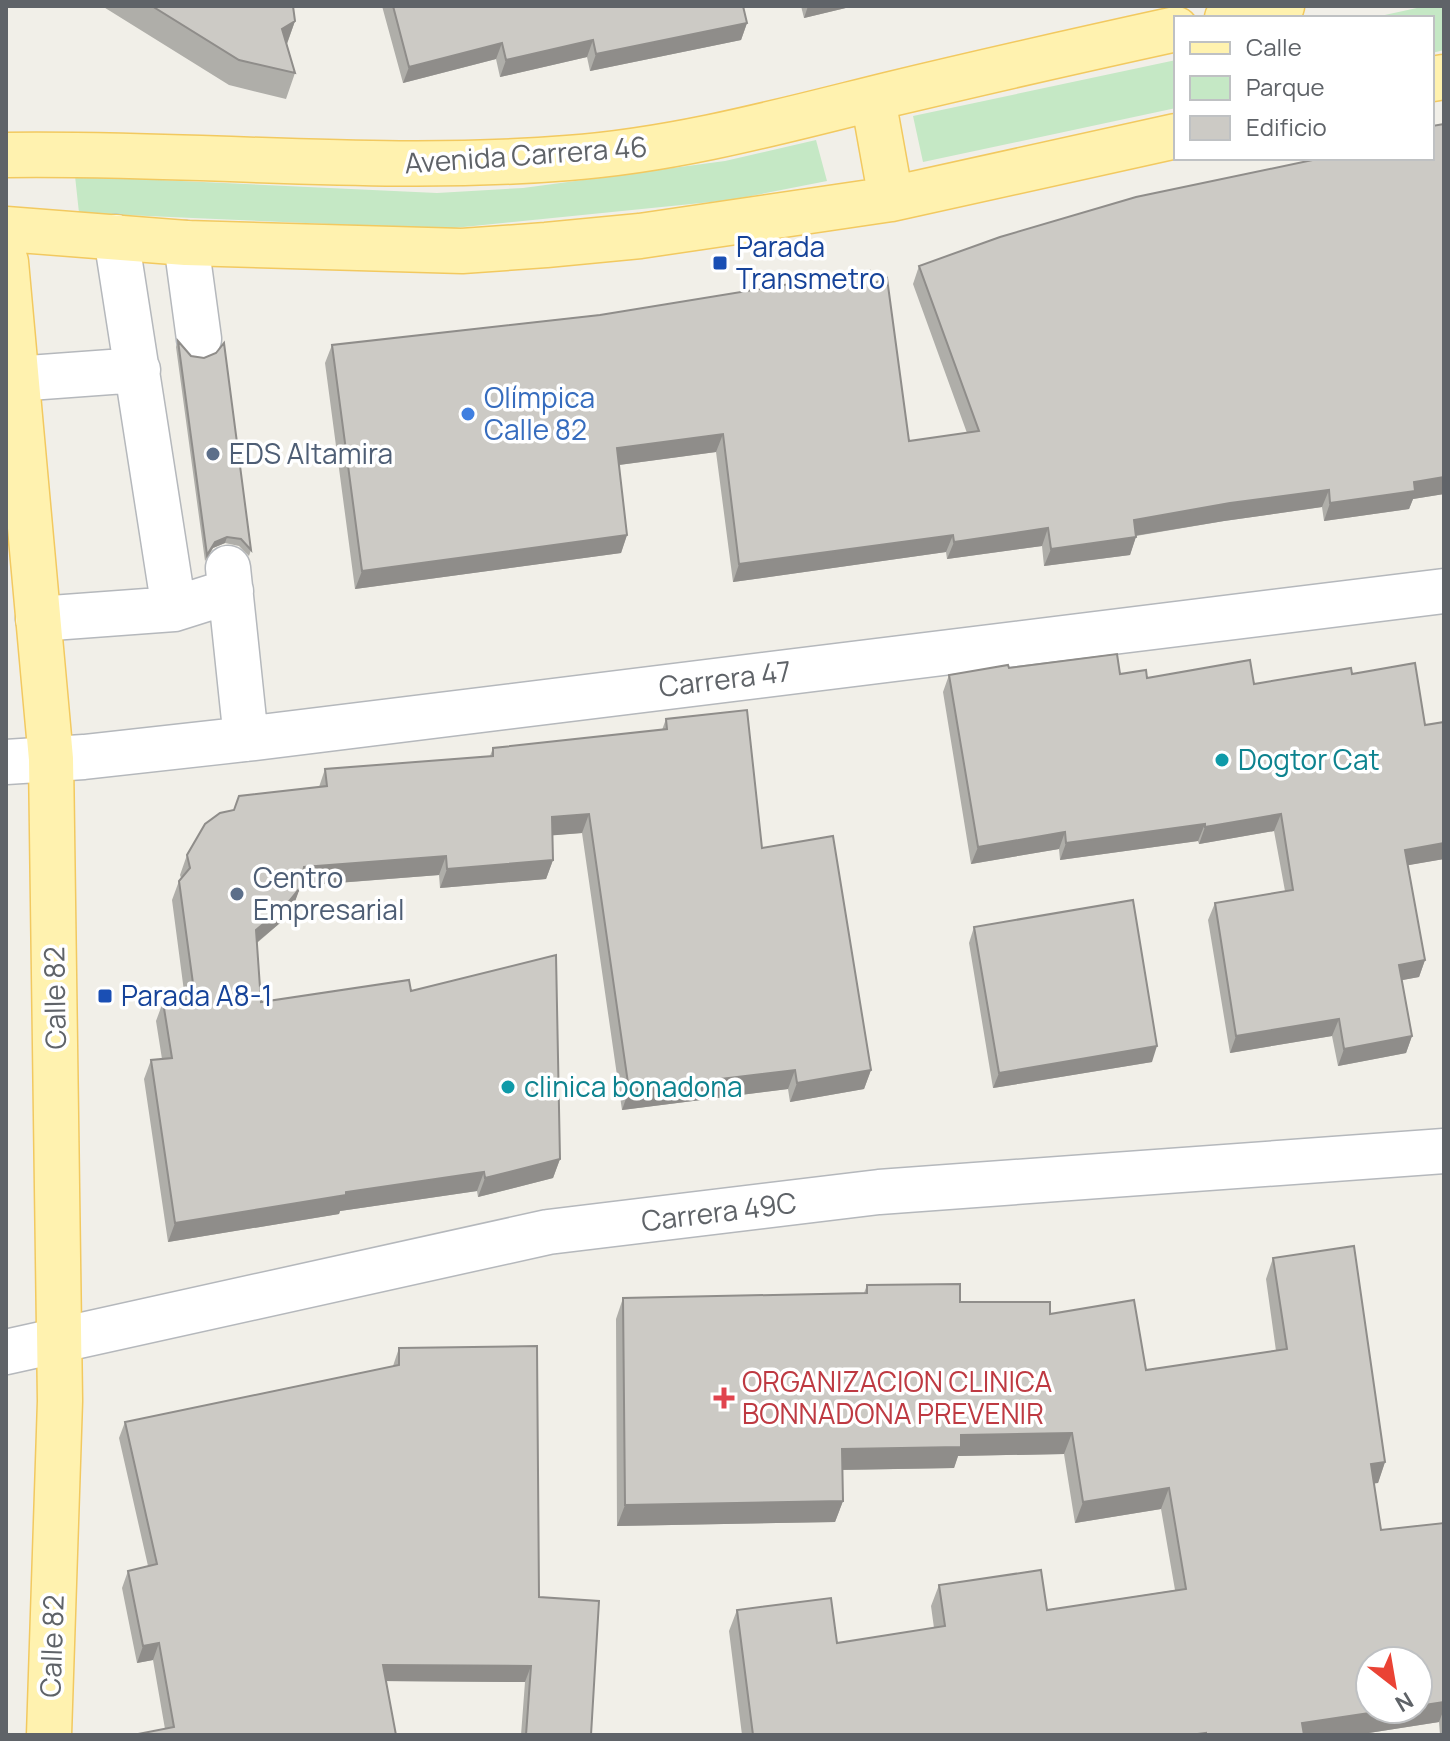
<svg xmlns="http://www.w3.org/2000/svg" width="1450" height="1741" font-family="Manrope,sans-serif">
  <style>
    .green { fill: #c5e8c5 }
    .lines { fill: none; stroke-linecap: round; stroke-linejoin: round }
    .minor-casing { stroke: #b5b8bc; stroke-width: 47 }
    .major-casing { stroke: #f2c960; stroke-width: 47 }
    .minor { stroke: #fff; stroke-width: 44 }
    .major { stroke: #fff2af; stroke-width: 44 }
    .wall { fill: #afaea9 }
    .shaded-wall { fill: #8f8d8a }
    .building { fill: #cccac5; stroke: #8f8d8a; stroke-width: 2 }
    .transit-dot { fill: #1a4fb4; stroke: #fff; stroke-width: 3 }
    .shop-dot { fill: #3f7fe0; stroke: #fff; stroke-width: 3 }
    .service-dot { fill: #5c6f8a; stroke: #fff; stroke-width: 3 }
    .culture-dot { fill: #0f9aa8; stroke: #fff; stroke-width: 3 }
    .health-dot { fill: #e0444e; stroke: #fff; stroke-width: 3 }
    .labels { text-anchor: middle; stroke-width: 7; stroke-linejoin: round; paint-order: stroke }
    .street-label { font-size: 28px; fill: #5f6368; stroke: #fff }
    .transit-label { font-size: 28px; fill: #164399; stroke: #fff; text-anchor: start }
    .shop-label { font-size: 28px; fill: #366cbe; stroke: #fff; text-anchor: start }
    .service-label { font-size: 28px; fill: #4e5e75; stroke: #fff; text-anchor: start }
    .culture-label { font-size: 28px; fill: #0d838f; stroke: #fff; text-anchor: start }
    .health-label { font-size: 28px; fill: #be3a42; stroke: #fff; text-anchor: start }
  </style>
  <rect width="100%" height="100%" fill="#f1efe8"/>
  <path class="green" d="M1426 6H1444V50L1432 53V18H1371Z
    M1176 60V108L923 162 913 116Z
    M816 140 827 181 731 200 444 229 79 213 75 176 437 193 523 188 725 161Z"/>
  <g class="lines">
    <g class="minor-casing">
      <path id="minor" d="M116 237 174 609
        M186 243 199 339
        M15 379 138 370
        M228 568 246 739
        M38 619 174 609 231 591
        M6 762 84 757 246 739 1444 591
        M6 1352 548 1232 879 1192 1444 1151"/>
    </g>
    <g class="major-casing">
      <path id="major" d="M1227 18 1282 6
        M1432 79 1444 77
        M873 99 891 199
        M6 155C193 152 381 173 568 158 677 150 782 121 887 95 983 72 1080 50 1176 29
        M6 229 186 243 462 251 546 245 640 236 891 199 1176 136
        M6 262 51 759 60 1401 49 1735"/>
    </g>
    <use href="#minor" class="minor"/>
    <use href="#major" class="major"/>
  </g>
  <path class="wall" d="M102 6H293L295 21 287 44 295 73 286 99 229 85Z
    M382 6H743L747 23 741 40 590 71 587 57 500 77 496 59 403 83Z
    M801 6H854L804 18Z
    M1444 124V494L1413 499 1409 509 1324 521 1322 507 1224 521 1136 536 1130 555 1044 566 1042 546 947 559 946 552 733 582 716 452 619 465 627 535 621 553 355 589 325 363 332 345 872 284 909 441 967 433 913 284 919 266 1432 158Z
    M178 341 251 550 249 556 239 546 225 543 213 548 205 561 176 347Z
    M1009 668 1120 674 1147 678 1254 684 1352 674 1425 725 1444 722V859L1408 865 1425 960 1419 977 1402 980 1412 1036 1406 1053 1338 1066 1332 1036 1230 1053 1208 920 1215 903 1285 891 1274 831 1199 844 1198 841 1060 860 1059 849 971 864 943 692 949 675Z
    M666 719 762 848 871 1070 864 1089 790 1102 788 1089 622 1110 582 833 553 835V860L546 879 440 888 439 875 300 886 293 907 280 923 257 943 261 1002 411 991 560 1159 553 1178 478 1197 477 1191 340 1211 339 1214 168 1242 144 1079 151 1060 162 1059 156 1021 163 1002 185 999 172 900 179 881 181 878 180 875 187 855 234 810 319 787 325 769 490 756 493 748 662 730Z
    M974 927 1152 1062 993 1088 969 943Z
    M1273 1258 1385 1462 1378 1483H1374L1381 1530 1444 1523V1735H1440L1439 1722 1356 1735H742L729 1631 737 1610 837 1643 934 1628 931 1606 939 1585 1047 1610 1175 1590 1161 1509 1075 1523 1064 1454 958 1456 954 1468 842 1470 843 1501 835 1522 617 1526 616 1319 623 1298 864 1293 867 1285 960 1302 1050 1314 1146 1370 1276 1351 1266 1279Z
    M399 1348 539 1597 591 1735H521L525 1682 386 1681 165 1729 153 1660 137 1663 122 1588 128 1571 148 1566 119 1438 125 1422 393 1366Z"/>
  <path class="shaded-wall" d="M808 6H854L804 18Z
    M295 21 286 46 282 29Z
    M747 23 741 40 590 71 596 54Z
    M593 40 587 57 500 77 506 60Z
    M502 43 496 59 403 83 409 67Z
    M723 434 716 452 611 466 617 448Z
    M1444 477V494L1413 499 1409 509 1324 521 1330 503 1414 482Z
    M1329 490 1322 507 1224 521 1127 537 1134 520 1230 503Z
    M1048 528 1042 546 947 559 954 542Z
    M627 535 621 553 355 589 362 571Z
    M953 535 946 552 733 582 739 564Z
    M227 537 225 543 213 548 205 561 215 542Z
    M1136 537 1130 555 1044 566 1051 549Z
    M589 814 582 833 545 836 552 817Z
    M1281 814 1274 831 1199 844 1205 827Z
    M1205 824 1198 841 1060 860 1066 843Z
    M1065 832 1059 849 971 864 978 847Z
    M1444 843V859L1398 867 1405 850Z
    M446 856 439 875 297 886 304 867Z
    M553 860 546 879 440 888 447 869Z
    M300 888 293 907 280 923 249 949 256 930Z
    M1425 960 1419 977 1392 982 1399 965Z
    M1339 1019 1332 1036 1230 1053 1236 1036Z
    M1412 1036 1406 1053 1338 1066 1344 1049Z
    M1157 1046 1152 1062 993 1088 999 1073Z
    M795 1070 788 1089 622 1110 629 1090Z
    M871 1070 864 1089 790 1102 797 1083Z
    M560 1159 553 1178 478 1197 485 1178Z
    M484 1172 477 1191 340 1211 339 1214 168 1242 175 1223 346 1192Z
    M1072 1433 1064 1454 958 1456 954 1468 834 1470 842 1449 961 1435Z
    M1385 1462 1378 1483 1364 1485 1371 1464Z
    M1169 1488 1161 1509 1075 1523 1083 1502Z
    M843 1501 835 1522 617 1526 625 1505Z
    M159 1643 153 1660 137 1663 143 1646Z
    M383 1665 531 1666 525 1682 377 1681Z
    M1444 1702V1709L1439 1722 1356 1735H1298L1302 1723 1396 1709H1418V1706Z"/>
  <path class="building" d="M152 6H293L295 21 282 29 295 73 239 60Z
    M393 6H743L747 23 596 54 593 40 506 60 502 43 409 67Z
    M1444 124V477L1414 482 1415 491 1330 503 1329 490 1230 503 1134 520 1136 537 1051 549 1048 528 954 542 953 535 739 564 723 434 617 448 627 535 362 571 332 345 600 315 870 271 872 284 887 278 909 441 979 431 919 266 1000 237 1136 197 1322 158H1432V126Z
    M178 341 191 356 204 358 216 353 224 343 251 550 241 539 227 537 215 542 207 555Z
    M1117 654 1120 674 1146 670 1147 678 1250 660 1254 684 1351 668 1352 674 1415 663 1425 725 1444 722V843L1405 850 1425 960 1399 965 1412 1036 1344 1049 1339 1019 1236 1036 1215 903 1293 890 1281 814 1205 827V824L1066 843 1065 832 978 847 949 675 1008 665 1009 668Z
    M747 710 762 848 833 836 871 1070 797 1083 795 1070 629 1090 589 814 552 817 553 860 447 869 446 856 304 867 300 888 287 904 256 930 261 1002 409 980 411 991 556 955 560 1159 485 1178 484 1172 346 1192V1195L175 1223 151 1060 172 1058 163 1002 195 998 179 881 190 868 187 855 205 824 220 813 234 810 239 796 327 786 325 769 493 756V748L667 729 666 719Z
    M1133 900 1157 1046 999 1073 974 927Z
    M1354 1246 1385 1462 1371 1464 1381 1530 1444 1523V1702L1418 1706V1661H1370V1709H1396L1302 1723 1304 1735H1206V1733L1190 1735H753L737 1610 831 1598 837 1643 945 1626 939 1585 1041 1570 1047 1610 1186 1589 1169 1488 1083 1502 1072 1433 961 1435V1447L842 1449 843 1501 625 1505 623 1298 867 1293V1285L960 1284V1302H1050V1314L1134 1300 1146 1370 1287 1349 1273 1258Z
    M537 1346 539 1597 599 1601 591 1735H526L531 1666 383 1665 396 1735H133L174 1727 159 1643 143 1646 128 1571 157 1564 125 1422 399 1365V1348Z"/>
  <g class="transit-dot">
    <rect x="712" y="255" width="16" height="16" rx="4"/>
    <rect x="97" y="988" width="16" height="16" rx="4"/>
  </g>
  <circle class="shop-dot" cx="468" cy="414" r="8"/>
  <g class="service-dot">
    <circle cx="213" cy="454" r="8"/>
    <circle cx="237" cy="894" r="8"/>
  </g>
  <g class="culture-dot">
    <circle cx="1222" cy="760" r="8"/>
    <circle cx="508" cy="1087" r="8"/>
  </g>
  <path class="health-dot" d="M720 1386h8v8h8v8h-8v8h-8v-8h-8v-8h8z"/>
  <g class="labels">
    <g class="street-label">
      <text transform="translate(526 155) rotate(-4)" y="10">Avenida Carrera 46</text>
      <text transform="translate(725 679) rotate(-7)" y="10">Carrera 47</text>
      <text transform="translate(55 998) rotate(-91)" y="10">Calle 82</text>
      <text transform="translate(719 1212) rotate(-7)" y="10">Carrera 49C</text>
      <text transform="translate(52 1646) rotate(-88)" y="10">Calle 82</text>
    </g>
    <g class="transit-label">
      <text x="736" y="257">Parada<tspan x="736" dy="32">Transmetro</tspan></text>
      <text x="121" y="1006">Parada A8-1</text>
    </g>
    <g class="shop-label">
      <text x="484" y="408">Olímpica<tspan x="484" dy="32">Calle 82</tspan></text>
    </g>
    <g class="service-label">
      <text x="229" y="464">EDS Altamira</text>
      <text x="253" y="888">Centro<tspan x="253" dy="32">Empresarial</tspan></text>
    </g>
    <g class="culture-label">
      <text x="1238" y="770">Dogtor Cat</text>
      <text x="524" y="1097">clinica bonadona</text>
    </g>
    <g class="health-label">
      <text x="742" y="1392">ORGANIZACION CLINICA<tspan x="742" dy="32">BONNADONA PREVENIR</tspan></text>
    </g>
  </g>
  <rect width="1450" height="1741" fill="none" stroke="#5f6368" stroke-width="16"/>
  <rect x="1174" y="16" width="260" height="144" fill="#ffffff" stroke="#bfc1c3" stroke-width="2"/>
  <rect x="1190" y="42" width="40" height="12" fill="#fff2af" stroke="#bfc1c3" stroke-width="2"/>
  <text x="1246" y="56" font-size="24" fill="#5f6368">Calle</text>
  <rect x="1190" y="76" width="40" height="24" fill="#c5e8c5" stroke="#bfc1c3" stroke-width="2"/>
  <text x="1246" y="96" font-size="24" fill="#5f6368">Parque</text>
  <rect x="1190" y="116" width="40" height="24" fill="#cccac5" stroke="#bfc1c3" stroke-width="2"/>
  <text x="1246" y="136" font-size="24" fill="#5f6368">Edificio</text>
  <g transform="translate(1394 1685) rotate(149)"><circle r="38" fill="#ffffff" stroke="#bfc1c3" stroke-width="2"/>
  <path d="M0-6L14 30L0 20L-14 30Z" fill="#ea4335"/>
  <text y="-12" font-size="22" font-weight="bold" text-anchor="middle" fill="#5f6368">N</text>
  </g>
</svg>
